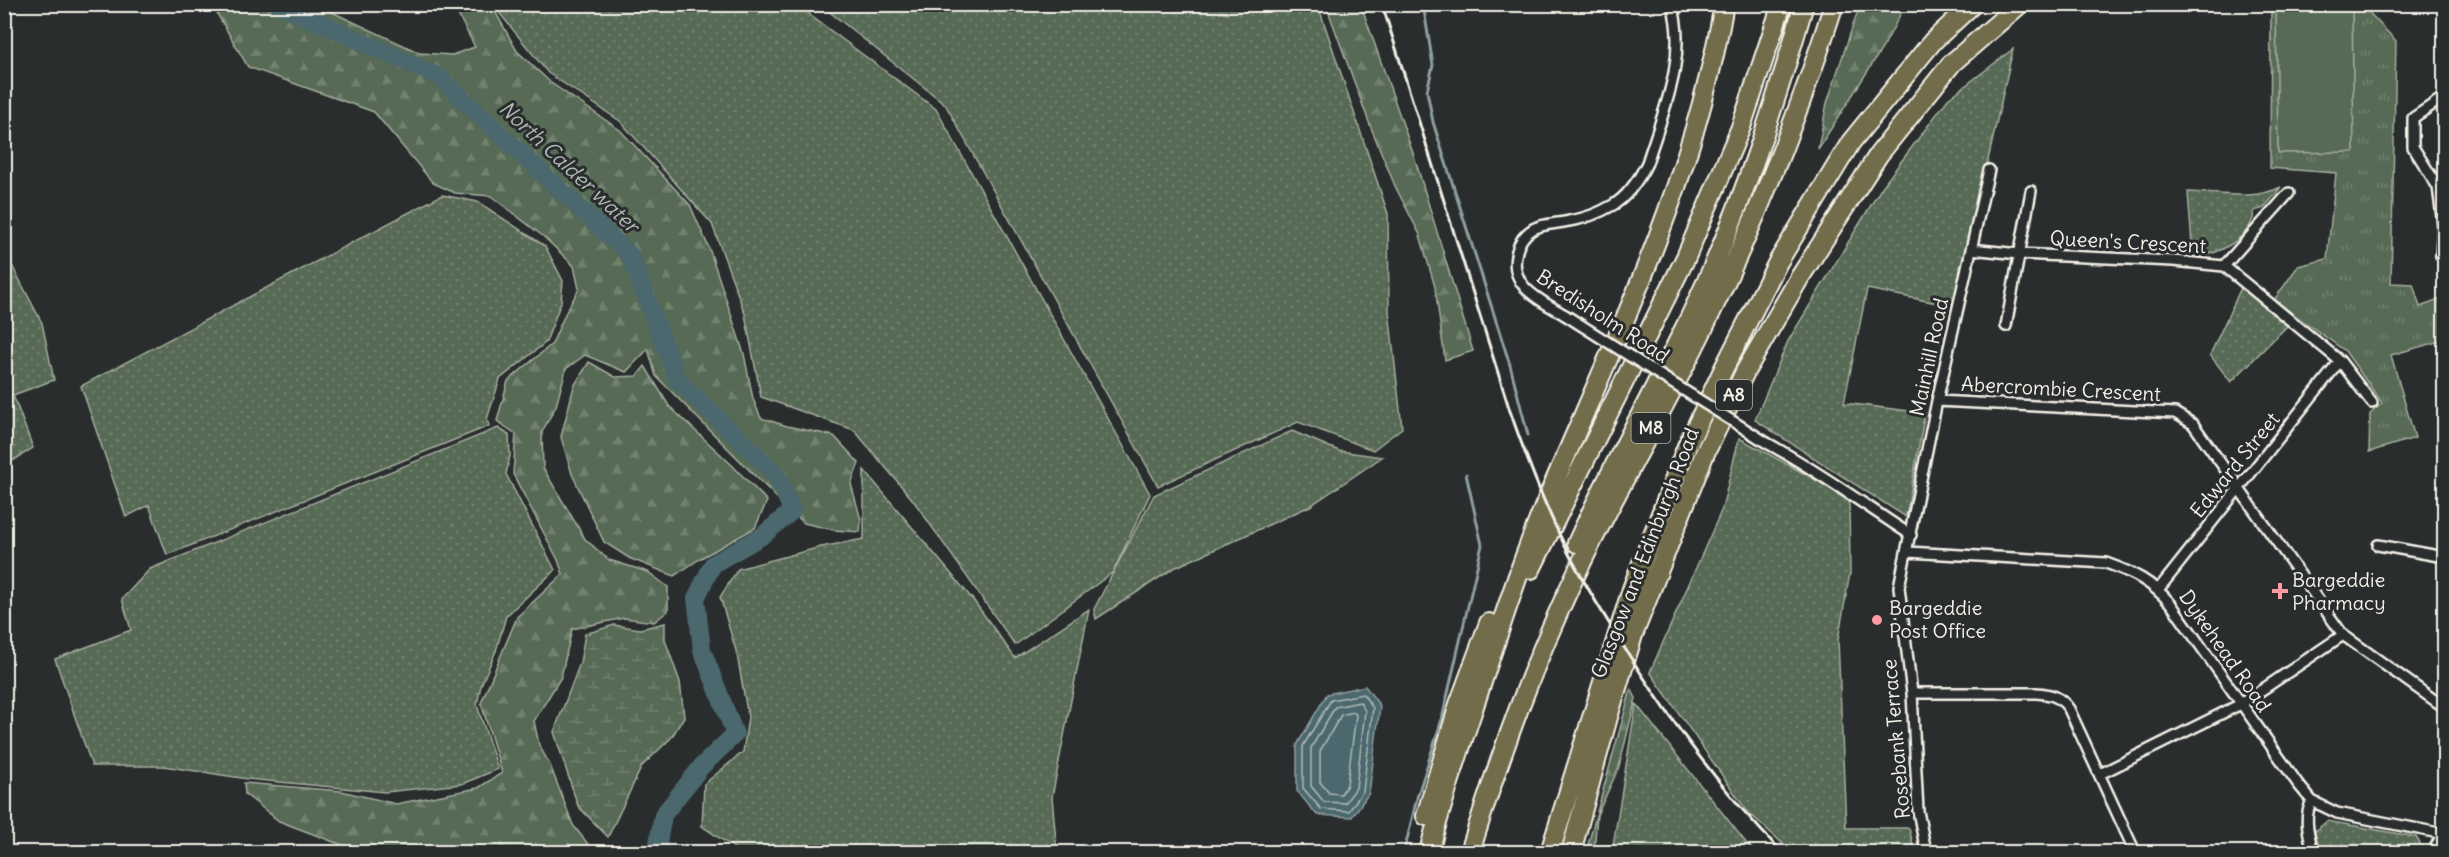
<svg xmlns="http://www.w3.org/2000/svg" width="2449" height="857" font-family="Delius,sans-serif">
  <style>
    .grass { fill: url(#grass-dots); stroke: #a6ae9f; stroke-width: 1.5 }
    .forest { fill: url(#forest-firs); stroke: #a6ae9f; stroke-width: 1.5 }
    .wetland { fill: url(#wetland-marsh); stroke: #a6ae9f; stroke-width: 1.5 }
    .park { fill: url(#park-tufts); stroke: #a6ae9f; stroke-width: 1.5 }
    .garden { fill: #576b56; stroke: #a6ae9f; stroke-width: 1.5 }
    .water { fill: #4b686e; stroke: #8f9f9f; stroke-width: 1.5 }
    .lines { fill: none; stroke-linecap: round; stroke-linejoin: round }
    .shore { stroke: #b0bab7; stroke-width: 1.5 }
    .stream { stroke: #8f9f9f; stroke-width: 3 }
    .river { stroke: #4b686e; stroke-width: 18 }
    .street-casing { stroke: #f4f1e8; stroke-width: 14 }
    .highway-casing { stroke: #f4f1e8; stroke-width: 22 }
    .street { stroke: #2a2d2e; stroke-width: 9 }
    .highway { stroke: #726c4b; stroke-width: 18 }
    .rail { stroke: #f4f1e8; stroke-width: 3 }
    .street-bridge-casing { stroke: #f4f1e8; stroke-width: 14; stroke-linecap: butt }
    .street-bridge { stroke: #2a2d2e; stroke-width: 9 }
    .poi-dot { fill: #ff9aa2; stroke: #2a2d2e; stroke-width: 2 }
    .labels { text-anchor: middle; stroke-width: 6; stroke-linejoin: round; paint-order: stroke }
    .shield { fill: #2a2d2e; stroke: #b7b6b0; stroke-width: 1.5 }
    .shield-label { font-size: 18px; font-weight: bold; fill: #f4f1e8 }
    .street-label { font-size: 20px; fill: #f4f1e8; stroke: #2a2d2e }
    .poi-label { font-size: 20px; fill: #f4f1e8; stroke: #2a2d2e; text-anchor: start }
    .water-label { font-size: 21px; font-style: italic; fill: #b0bab7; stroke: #2a2d2e }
  </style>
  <defs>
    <pattern id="grass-dots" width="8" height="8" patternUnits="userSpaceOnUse" patternTransform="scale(1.5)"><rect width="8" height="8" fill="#576b56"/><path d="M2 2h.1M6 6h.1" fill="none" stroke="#70816e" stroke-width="1.8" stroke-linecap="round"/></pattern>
    <pattern id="forest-firs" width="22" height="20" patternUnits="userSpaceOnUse" patternTransform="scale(1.5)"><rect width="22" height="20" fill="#576b56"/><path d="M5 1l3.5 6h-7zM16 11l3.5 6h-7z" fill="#70816e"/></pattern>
    <pattern id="wetland-marsh" width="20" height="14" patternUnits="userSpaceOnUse" patternTransform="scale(1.5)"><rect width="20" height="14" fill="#576b56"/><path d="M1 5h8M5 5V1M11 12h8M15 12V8" fill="none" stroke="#70816e"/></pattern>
    <pattern id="park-tufts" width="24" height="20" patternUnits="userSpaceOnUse" patternTransform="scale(1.5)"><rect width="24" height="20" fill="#576b56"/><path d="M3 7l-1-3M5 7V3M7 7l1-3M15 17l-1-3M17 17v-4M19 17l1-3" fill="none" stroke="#70816e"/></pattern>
  </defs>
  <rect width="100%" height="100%" fill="#2a2d2e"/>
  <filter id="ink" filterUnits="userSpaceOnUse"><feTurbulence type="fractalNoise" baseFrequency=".0167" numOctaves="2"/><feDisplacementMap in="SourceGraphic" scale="12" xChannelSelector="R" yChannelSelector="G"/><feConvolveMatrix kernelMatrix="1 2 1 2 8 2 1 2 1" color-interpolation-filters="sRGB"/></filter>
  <g filter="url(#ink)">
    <path class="grass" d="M493 5H805L811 16 936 109 1150 494 1113 572 1015 645 913 500 854 430 761 397 745 314 712 224 620 121 548 73Z
      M821 5H1318L1388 214 1389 311 1402 428 1373 450 1298 422 1158 486 945 104Z
      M2013 49 1986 169 1952 306 1867 289 1844 403 1925 413 1906 517 1755 420 1788 341 1882 187 1948 99Z
      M2281 187 2264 208 2254 211C2253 238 2216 256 2193 257L2188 192C2218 192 2251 202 2281 187Z
      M442 195 478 202 545 246 563 281 561 302 546 342 500 379 487 419 489 426 167 555 149 505 126 517 81 386Z
      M5 252 42 323 54 380 13 395 33 448 5 466Z
      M2241 288 2288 325 2231 382 2210 355Z
      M498 428 509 435 510 456 506 474 555 570 506 616 496 651 481 685 477 705 498 769 462 784 385 792 248 779 163 766H92L55 659 131 630 122 599 150 569Z
      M1292 431 1339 451 1382 457 1310 506 1174 568 1096 619 1094 609 1154 495Z
      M1739 438 1849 498 1850 573 1838 640 1846 828H1909L1915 852H1792L1747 811 1650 672 1722 509Z
      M864 470 974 601 1015 658 1089 609 1052 797 1057 852H740L702 826 704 784 743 752 748 717 737 654 720 597 738 569 821 547 864 539Z
      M1636 704 1747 844 1756 852H1612Z
      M2327 821 2416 837 2425 852H2317L2313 833Z"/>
    <path class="forest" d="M212 5H317L420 53 452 55 475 47 453 5H488L496 13 517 51 551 83 620 130 690 205 709 248 744 354 753 399 761 418 787 426 834 436 859 463 851 484 861 520 860 532 834 530 804 523 780 501 656 376 648 349 626 372 585 355 566 369 556 406 542 432 543 468 585 539 609 560 648 572 668 587V611L654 622 624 618 572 629 561 677 534 721 539 745 550 765 573 825 591 848 604 852H360L279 821 245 794 244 783 341 791 396 804 478 788 502 773 481 703 517 617 563 574 558 560 513 474 516 434 497 421 508 381 552 344 565 314 579 289 574 266 544 237 491 196 455 193 433 183 374 112 248 67Z
      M1326 5H1361L1414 156 1473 351 1445 360 1435 287 1420 235 1395 186 1370 125Z
      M1862 5H1905L1885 44 1818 149 1827 103 1856 16Z
      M589 362 615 377 637 376 645 366 669 406 732 465 767 501 755 528 701 558 674 576 629 558 604 542 572 474 561 437 574 386Z
      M1631 689 1636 698 1619 767 1597 815 1594 852H1586Z"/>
    <path class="wetland" d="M665 623V640L680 682 684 717 671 738 642 766 608 837 578 806 554 732 580 663 585 634 614 625 640 629Z"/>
    <path class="park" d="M2271 5H2362L2396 41 2391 283 2413 284 2420 307 2444 298V340L2391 355 2415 438 2369 452 2370 414 2382 403 2345 351 2274 300 2298 266 2327 259 2336 173 2270 168Z"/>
    <path class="garden" d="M2276 5H2352L2354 152 2278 153Z"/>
    <path class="water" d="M1365 686 1380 706 1369 793 1352 817 1317 815 1297 791V745L1327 694Z"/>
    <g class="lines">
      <path class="shore" d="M1363 694 1373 708 1363 791 1349 811 1321 809 1303 788V746L1331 700Z
        M1360 702 1365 711 1356 788 1345 803 1324 802 1311 786V748L1335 707Z
        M1354 712 1356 715 1347 785 1341 794 1329 793 1320 782V751L1341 715Z"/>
      <path class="stream" d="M1423 4 1433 65 1427 91 1433 122 1510 365 1528 435
        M1404 852 1417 798 1442 719 1482 545 1466 474"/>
      <path class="river" d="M279 4 439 77 630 255 678 381 777 475 792 511 762 536 713 564 696 598 702 650 735 734 701 767 663 815 658 843 661 852"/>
      <g class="street-casing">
        <path id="street" d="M1971 249 2019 254 2173 261 2224 266 2340 361 2372 403
          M2441 256 2443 225 2438 187 2413 147V118L2444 97
          M2224 266 2289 193
          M1565 315C1540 300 1507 286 1517 251 1519 242 1525 234 1533 229 1544 223 1557 224 1569 221 1584 219 1599 213 1613 205 1628 196 1639 179 1647 163 1663 112 1688 58 1672 4
          M2006 326 2031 191
          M1937 401 2175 413 2193 424 2343 635 2444 707
          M1767 443C1817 470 1863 504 1911 535
          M2378 545 2444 557
          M1907 552 2106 563C2134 573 2151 581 2171 604L2298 784 2312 801 2337 813 2444 834
          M2158 590 2340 361
          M1912 693H2036C2052 694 2061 697 2069 709L2135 852
          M2100 774 2241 704 2343 635
          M2312 801C2303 817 2309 835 2313 852
          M1926 852 1918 811 1912 693 1899 587 1937 401 1989 170
          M2433 852 2444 831"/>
      </g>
      <g class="highway-casing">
        <path id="highway" d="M1577 543C1620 448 1674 358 1715 262 1751 178 1779 92 1804 4
          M1531 569 1686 257 1741 127 1782 4
          M1426 816 1459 704 1489 623
          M1429 852C1444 793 1464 737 1483 679 1504 617 1523 556 1549 495 1617 335 1695 178 1724 4
          M1470 852C1495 771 1523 691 1558 613 1601 515 1657 424 1704 327 1755 223 1799 115 1834 4
          M1550 852 1632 589 1687 446 1725 366 1778 262 1851 142 1933 41 1973 4
          M1571 852 1608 717 1633 635 1705 453 1746 370 1800 277 1879 154 1952 63 2020 4"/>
      </g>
      <use href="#street" class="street"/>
      <use href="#highway" class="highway"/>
      <path class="rail" d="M1382 4 1510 411C1526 457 1543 502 1565 546 1580 577 1599 607 1617 636 1665 713 1718 788 1782 852"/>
      <g class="street-bridge-casing">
        <path id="street-bridge" d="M1565 315 1767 443"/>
      </g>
      <use href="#street-bridge" class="street-bridge"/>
    </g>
  </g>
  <g class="poi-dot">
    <path d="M2277 582h6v6h6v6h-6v6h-6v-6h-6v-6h6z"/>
    <circle cx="1877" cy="620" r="6"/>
  </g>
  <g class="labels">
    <g class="shield">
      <rect x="1716" y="380" width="36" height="30" rx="4.5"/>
      <rect x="1631.5" y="413" width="39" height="30" rx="4.5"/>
    </g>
    <g class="shield-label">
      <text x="1734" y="401">A8</text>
      <text x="1651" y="434">M8</text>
    </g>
    <g class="street-label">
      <text transform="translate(2128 242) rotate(3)" y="7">Queen's Crescent</text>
      <text transform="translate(1603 316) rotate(33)" y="7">Bredisholm Road</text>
      <text transform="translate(1929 357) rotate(-78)" y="7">Mainhill Road</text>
      <text transform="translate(2061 389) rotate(3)" y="7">Abercrombie Crescent</text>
      <text transform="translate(2235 465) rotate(-51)" y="7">Edward Street</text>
      <text transform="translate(1645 553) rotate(-69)" y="7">Glasgow and Edinburgh Road</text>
      <text transform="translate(2225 651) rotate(55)" y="7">Dykehead Road</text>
      <text transform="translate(1896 739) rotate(-95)" y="7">Rosebank Terrace</text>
    </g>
    <g class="poi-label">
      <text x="2292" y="587">Bargeddie<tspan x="2292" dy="23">Pharmacy</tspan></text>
      <text x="1889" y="615">Bargeddie<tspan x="1889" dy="23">Post Office</tspan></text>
    </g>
    <g class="water-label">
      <text transform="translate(569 167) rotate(43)" y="7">North Calder water</text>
    </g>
  </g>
  <rect width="2449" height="857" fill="none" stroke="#2a2d2e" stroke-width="24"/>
  <rect x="12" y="12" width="2425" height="833" fill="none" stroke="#f4f1e8" stroke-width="2" filter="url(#ink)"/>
</svg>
